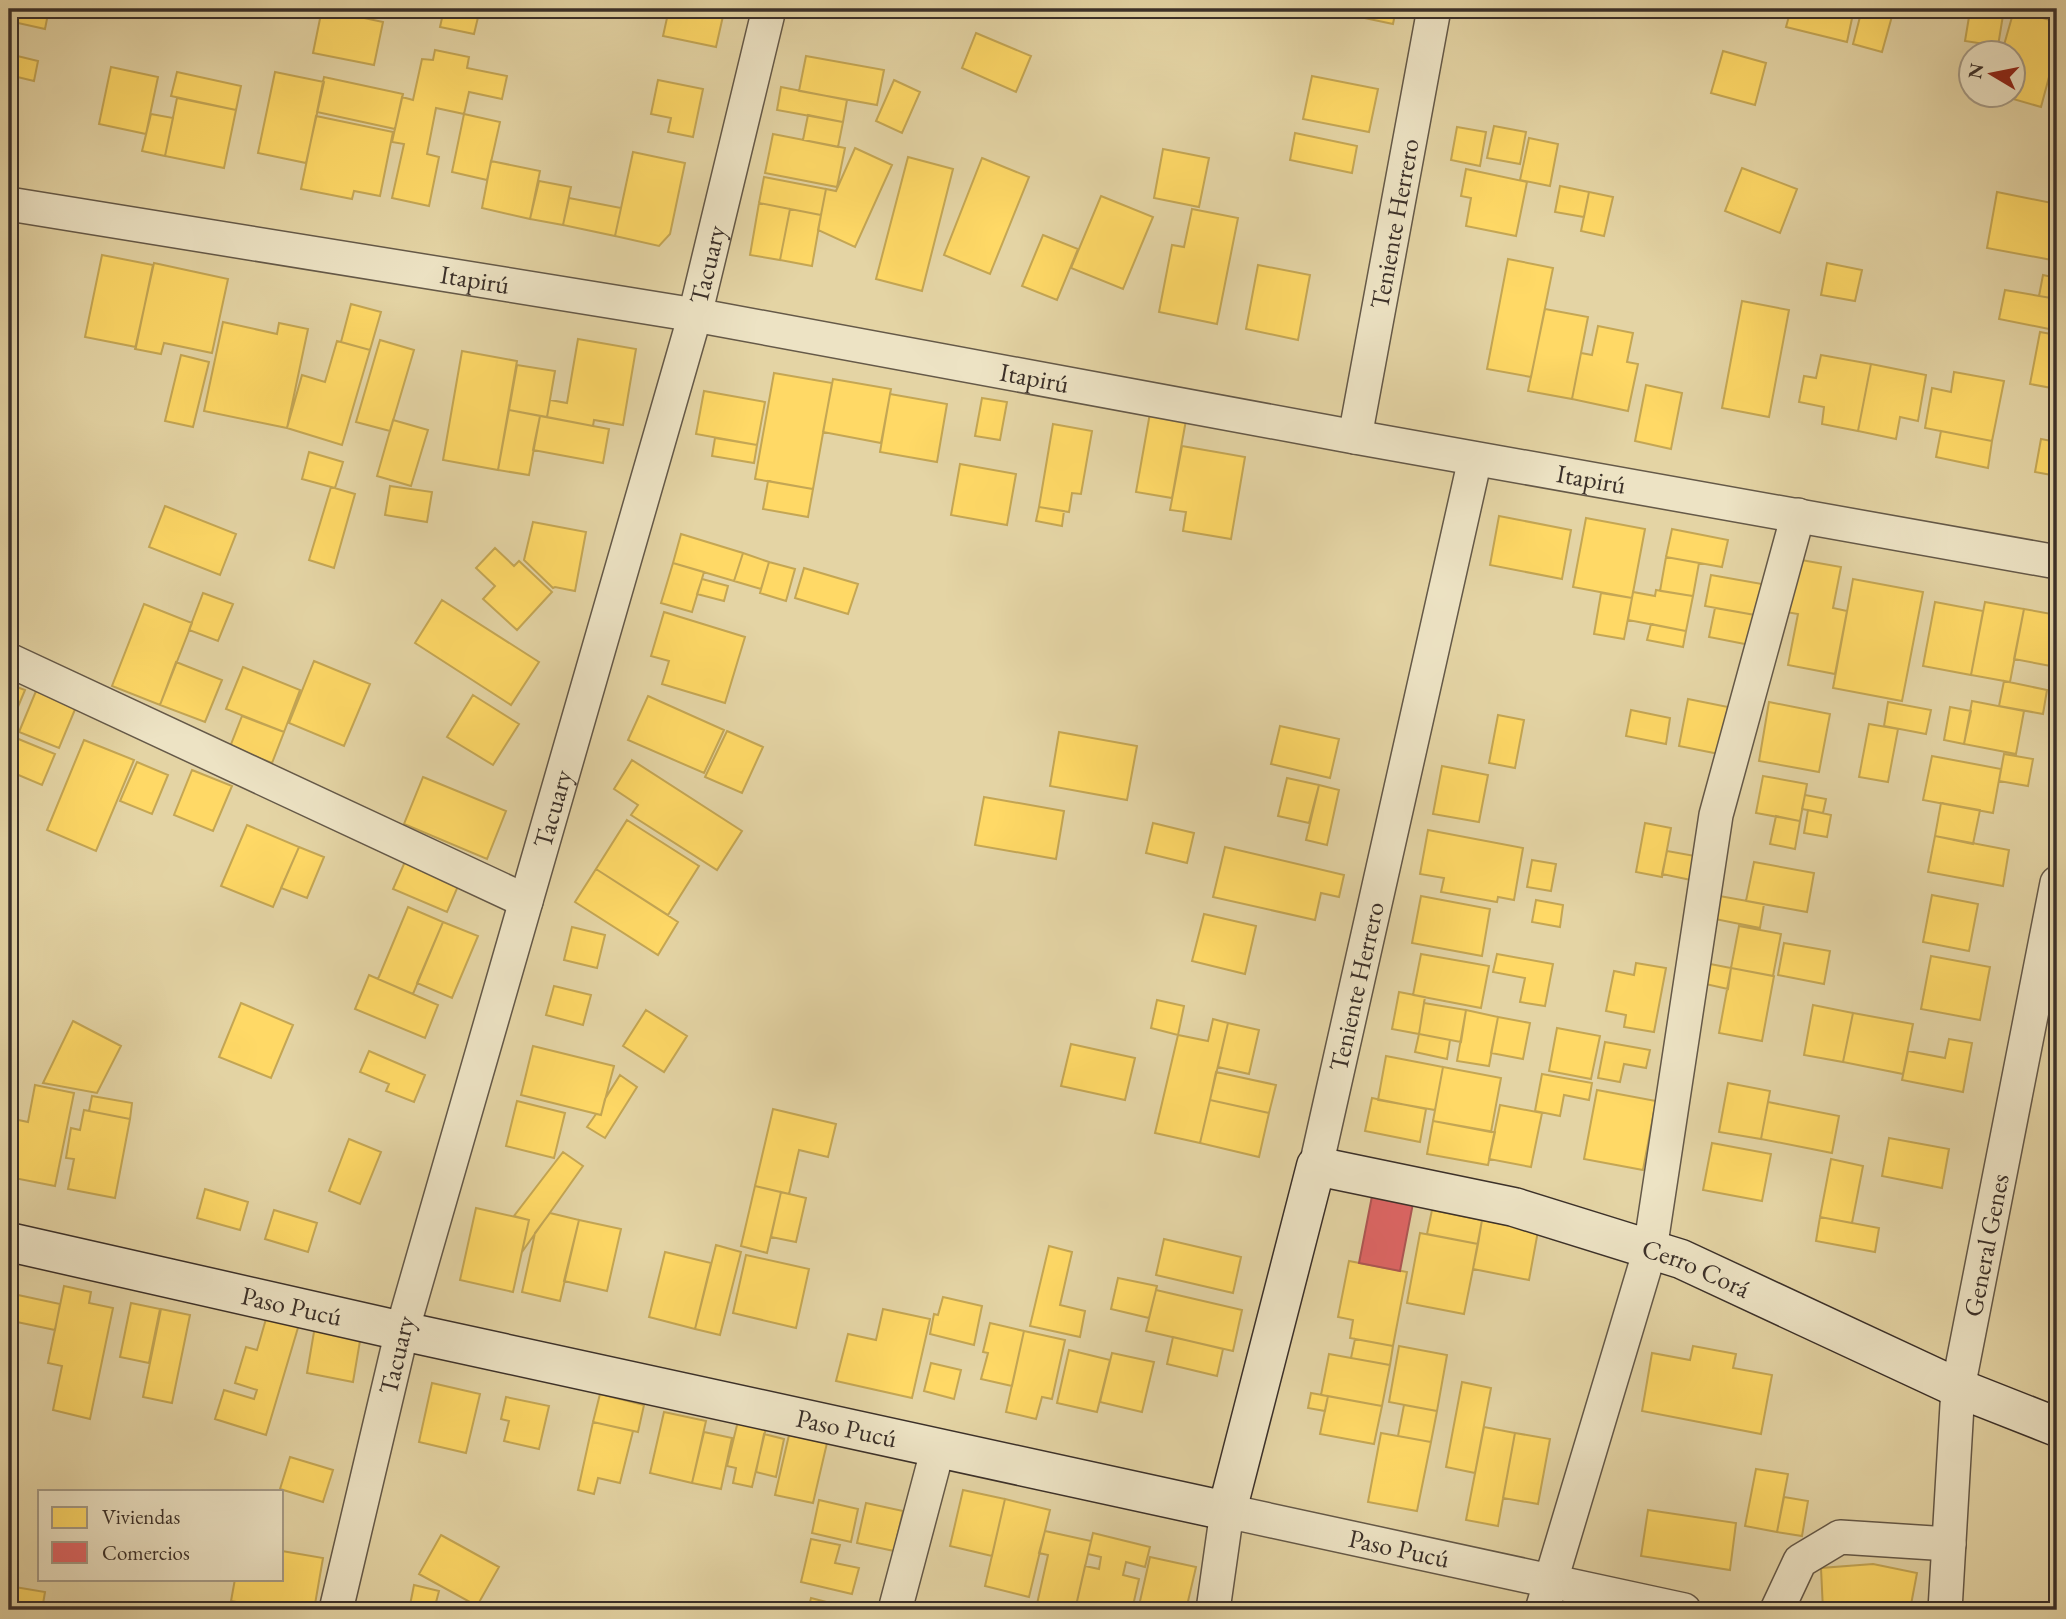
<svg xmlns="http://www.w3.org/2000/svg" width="2066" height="1619" font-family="'EB Garamond',serif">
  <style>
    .homes { fill: #ffd966; stroke: #c4a654; stroke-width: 2 }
    .shops { fill: #e06666; stroke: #ae5654; stroke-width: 2 }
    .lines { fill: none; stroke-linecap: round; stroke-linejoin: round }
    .minor-casing { stroke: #655948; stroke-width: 36 }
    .secondary-casing { stroke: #3b3029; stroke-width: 41 }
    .minor { stroke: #ede3c4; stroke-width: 33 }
    .secondary { stroke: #ede3c4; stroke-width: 38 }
    .labels { text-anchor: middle; stroke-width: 7; stroke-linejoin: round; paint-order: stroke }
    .street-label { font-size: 26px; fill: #3b3029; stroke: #ede3c4 }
  </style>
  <rect width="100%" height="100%" fill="#e4d4a4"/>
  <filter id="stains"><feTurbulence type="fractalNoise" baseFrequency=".00286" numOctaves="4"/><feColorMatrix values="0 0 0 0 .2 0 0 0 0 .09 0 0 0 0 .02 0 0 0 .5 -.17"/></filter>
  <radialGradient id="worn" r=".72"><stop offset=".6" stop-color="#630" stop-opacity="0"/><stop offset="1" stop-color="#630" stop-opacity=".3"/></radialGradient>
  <path class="homes" d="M9 9H49L45 29 9 21Z
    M322 9 383 22 374 65 313 53Z
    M444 9H480L474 34 440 27Z
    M669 9H688L723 16 716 47 663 36Z
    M1356 9H1396L1393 24 1355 16Z
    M1791 9H1854L1847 42 1786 27Z
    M1862 9H1894L1882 52 1853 44Z
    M1957 9H2004L1998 46 1965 41 1970 11Z
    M2014 10 2057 22V47L2041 107 1996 94H2014V52H2002Z
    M976 33 1031 56 1016 92 962 68Z
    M435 50 469 57 467 68 507 76 502 99 469 92 464 114 436 108 427 154 439 157 429 206 392 198 404 144 392 142 402 97 413 100 422 59 433 60Z
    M1723 51 1766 63 1755 105 1711 93Z
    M9 54 38 61 34 81 9 75Z
    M806 56 884 70 877 105 799 91Z
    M111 67 158 77 146 134 99 124Z
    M177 72 241 86 236 110 171 96Z
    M275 72 324 82 306 163 258 153Z
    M1312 76 1378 89 1369 132 1303 119Z
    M324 77 403 94 395 129 317 112Z
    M658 80 703 89 693 137 668 132 671 118 651 114Z
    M894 80 920 92 902 133 876 121Z
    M781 87 847 100 843 122 777 110Z
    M177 98 236 110 224 168 165 156Z
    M151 114 173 118 165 156 142 151Z
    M464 114 500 122 487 180 452 172Z
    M808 115 843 122 838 147 803 140Z
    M316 116 393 132 380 196 354 191 352 199 301 189Z
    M1494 126 1526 132 1520 164 1487 158Z
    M1457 127 1486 132 1480 166 1451 160Z
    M1295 133 1357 146 1352 173 1290 160Z
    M773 134 845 148 837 187 765 173Z
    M1529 138 1558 144 1550 186 1520 180Z
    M855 148 892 165 855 247 818 230 826 189 836 191Z
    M1163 149 1209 158 1199 207 1154 198Z
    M633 152 685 163 670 234 659 246 615 236Z
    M908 157 953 169 922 291 876 279Z
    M982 158 1029 177 990 274 944 255Z
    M491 161 540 171 530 219 482 208Z
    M1742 168 1797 189 1780 233 1725 211Z
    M1466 169 1527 182 1516 236 1466 226 1471 198 1461 196Z
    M764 177 826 189 821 215 759 203Z
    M539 181 571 187 563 225 530 219Z
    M1560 186 1589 192 1584 217 1555 212Z
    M1589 192 1613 197 1604 236 1581 231Z
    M1997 192 2057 204V261L1987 248Z
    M1101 196 1153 217 1123 289 1071 268Z
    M569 198 621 208 615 236 563 225Z
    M759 203 790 209 780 260 750 255Z
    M790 209 821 215 812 266 780 260Z
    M1192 209 1238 218 1217 324 1159 312 1172 245 1184 247Z
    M1043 235 1078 249 1057 300 1022 286Z
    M102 255 153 265 136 347 85 337Z
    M1508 259 1553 268 1531 377 1487 369Z
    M154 263 228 279 212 353 164 343 161 354 135 349Z
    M1827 263 1862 270 1855 301 1821 295Z
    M1258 265 1310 275 1298 340 1246 329Z
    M2043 275 2057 278V299L2039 296Z
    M2005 290 2057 299V315L2054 330 1999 319Z
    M1742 301 1789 310 1769 417 1722 408Z
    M351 304 381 312 370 350 341 342Z
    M1545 309 1588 317 1572 399 1528 391Z
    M223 322 277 334 279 323 308 329 287 428 204 411Z
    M1598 326 1633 333 1627 362 1638 364 1628 411 1572 399 1581 353 1592 355Z
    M2040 332 2057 335V389L2030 384Z
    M578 339 636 349 623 425 594 420 593 426 547 417 550 400 567 403Z
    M380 340 414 350 390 431 356 422Z
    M337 341 370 350 342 445 287 428 302 375 325 382Z
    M462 351 517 361 498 470 443 460Z
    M181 355 209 362 193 427 165 421Z
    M1821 355 1871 364 1858 431 1822 424 1824 407 1799 402 1804 376 1816 378Z
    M1871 364 1926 375 1918 421 1900 417 1896 439 1858 431Z
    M517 365 555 371 547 417 509 410Z
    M1954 372 2004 381 1992 441 1925 428 1932 388 1951 392Z
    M774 373 832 383 813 489 755 479Z
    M833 379 891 389 881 443 823 432Z
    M1646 385 1682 393 1671 449 1635 441Z
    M704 391 765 402 757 445 696 434Z
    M890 394 947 404 937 462 880 452Z
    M982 398 1007 402 1000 440 975 436Z
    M509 410 540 416 529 475 498 470Z
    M1150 413 1186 420 1172 498 1136 492Z
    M540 416 609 429 603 463 533 450Z
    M393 420 428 430 411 486 377 476Z
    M1053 424 1092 431 1081 494 1072 493 1069 512 1039 507Z
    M1941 431 1992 441 1988 468 1936 457Z
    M715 438 757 445 754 463 712 456Z
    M2041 439 2057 442V476L2035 472Z
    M1182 446 1245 457 1231 539 1183 531 1186 512 1170 510Z
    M309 452 343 462 335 488 302 479Z
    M960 464 1016 474 1007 525 951 515Z
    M768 481 813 489 808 517 763 509Z
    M390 486 432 492 427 522 385 515Z
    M331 487 355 494 334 568 309 560Z
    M165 506 236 534 220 575 149 547Z
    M1039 507 1064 511 1062 526 1036 521Z
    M1499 516 1571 530 1562 579 1490 565Z
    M1586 518 1645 529 1632 598 1573 587Z
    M533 522 586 532 575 591 555 587 553 588 524 560Z
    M1672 529 1728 540 1722 567 1666 557Z
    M681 534 743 553 734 581 673 563Z
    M495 548 514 566 519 561 552 592 517 630 483 599 495 586 476 568Z
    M743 553 769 562 761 589 734 581Z
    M1666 557 1699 563 1693 596 1660 591Z
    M1790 558 1841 567 1833 608 1847 611 1835 674 1788 665 1798 614 1780 611Z
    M769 562 795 569 786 601 760 593Z
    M673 563 704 572 692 612 661 603Z
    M804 568 858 584 848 614 795 598Z
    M9 575 18 579 9 601Z
    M1711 575 1762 584 1755 615 1705 606Z
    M702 579 728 586 724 601 697 594Z
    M1853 579 1923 592 1902 701 1833 688Z
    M1656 590 1693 596 1686 631 1628 620 1633 592 1655 596Z
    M203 593 233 604 218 641 189 630Z
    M1601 593 1632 598 1624 639 1594 634Z
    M442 600 539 662 511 705 415 643Z
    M1935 602 1983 611 1971 675 1923 666Z
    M1985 602 2024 609 2010 682 1971 675Z
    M144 604 192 623 160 705 112 686Z
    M1715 608 1755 615 1750 645 1709 637Z
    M2024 609 2057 615 2056 667 2014 659Z
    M664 612 745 637 725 703 662 684 669 661 651 656Z
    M1651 624 1686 631 1683 647 1647 640Z
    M314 661 370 684 344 746 289 723Z
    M176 662 222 680 205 722 160 705Z
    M243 667 300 690 284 732 226 709Z
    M2004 681 2047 690 2043 714 1999 706Z
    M9 684 25 690 10 726H9Z
    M36 691 76 707 59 748 19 732Z
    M473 695 519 724 493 765 447 737Z
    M648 696 724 730 704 773 628 740Z
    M1688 699 1728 707 1719 754 1679 746Z
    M1972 701 2024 711 2016 754 1964 744Z
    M1769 702 1830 714 1819 772 1759 761Z
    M1888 702 1931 710 1926 734 1884 726Z
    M1950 707 1971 711 1964 744 1944 740Z
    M1631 710 1670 718 1666 744 1626 736Z
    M1498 715 1524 720 1515 768 1489 763Z
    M242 716 284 732 272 763 230 747Z
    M1869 724 1898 729 1888 782 1859 777Z
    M1280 726 1339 739 1330 778 1271 764Z
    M727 731 763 747 742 793 705 777Z
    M1059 732 1137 746 1127 800 1050 786Z
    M16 738 55 754 42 785 9 771V754Z
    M84 740 134 760 96 851 47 830Z
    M2004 754 2033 759 2028 786 1999 781Z
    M1932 756 2001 769 1993 813 1923 800Z
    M632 760 742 831 717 870 631 815 638 805 614 789Z
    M137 762 168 775 152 814 120 801Z
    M1442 766 1488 775 1479 822 1433 814Z
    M192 770 232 786 213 831 174 815Z
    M1763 776 1807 784 1800 821 1756 813Z
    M423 777 506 811 487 859 404 824Z
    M1287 778 1319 785 1309 823 1278 816Z
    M1319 785 1339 790 1327 845 1306 840Z
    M1805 795 1826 799 1823 813 1802 809Z
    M984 797 1064 811 1056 859 975 845Z
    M1941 803 1980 810 1973 844 1935 836Z
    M1808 810 1831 815 1827 837 1804 833Z
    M1776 816 1800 821 1795 849 1770 844Z
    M627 820 699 866 668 915 596 869Z
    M1153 823 1194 833 1187 863 1146 853Z
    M1645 823 1671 828 1662 877 1636 872Z
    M247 825 299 847 273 907 221 886Z
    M1428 830 1523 848 1514 900 1498 897 1497 902 1441 892 1444 878 1420 874Z
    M1935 836 2009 850 2003 886 1928 872Z
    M299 847 324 857 307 898 281 888Z
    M1225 847 1344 875 1339 897 1321 893 1315 920 1213 897Z
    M1667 851 1695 856 1691 880 1662 874Z
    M407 857 461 879 447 912 393 889Z
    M1532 860 1556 864 1551 891 1527 887Z
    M1754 862 1814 873 1807 912 1746 901Z
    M596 869 678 922 658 955 575 902Z
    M1714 895 1764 904 1760 928 1710 918Z
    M1932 895 1978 904 1969 951 1923 942Z
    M1421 896 1490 909 1482 956 1412 943Z
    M1536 900 1563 905 1560 927 1532 922Z
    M408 907 443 922 413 994 378 979Z
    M1204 914 1256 926 1245 974 1192 961Z
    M443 922 478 936 452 998 417 983Z
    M1739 926 1781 934 1773 976 1731 968Z
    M572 927 605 935 597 968 564 960Z
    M1784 943 1830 951 1824 984 1778 975Z
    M1421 954 1489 966 1481 1008 1413 995Z
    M1497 954 1553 964 1545 1006 1520 1002 1525 978 1493 972Z
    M1931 956 1990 967 1980 1020 1921 1009Z
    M1636 963 1666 968 1654 1032 1624 1027 1626 1015 1606 1011 1614 971 1634 975Z
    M1705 963 1731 968 1728 989 1701 983Z
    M1731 968 1774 976 1762 1041 1719 1033Z
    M369 975 438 1005 425 1038 355 1009Z
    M554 986 591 995 583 1025 546 1015Z
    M1399 992 1425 997 1419 1034 1392 1029Z
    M1157 1000 1184 1006 1178 1035 1151 1028Z
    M241 1003 293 1025 271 1078 219 1057Z
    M1424 1003 1466 1010 1461 1042 1419 1034Z
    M1813 1005 1853 1013 1843 1062 1804 1055Z
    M646 1010 687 1036 664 1072 623 1046Z
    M1466 1010 1498 1017 1489 1066 1457 1061Z
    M1853 1013 1913 1024 1903 1074 1843 1062Z
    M1498 1017 1530 1023 1523 1059 1491 1053Z
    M1213 1019 1228 1023 1200 1143 1155 1133 1178 1035 1208 1041Z
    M73 1021 121 1046 97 1093 43 1083Z
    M1228 1023 1259 1030 1249 1074 1218 1067Z
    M1557 1028 1600 1036 1591 1079 1549 1071Z
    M1419 1034 1450 1040 1447 1059 1415 1052Z
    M1949 1039 1972 1043 1963 1092 1902 1080 1908 1051 1945 1058Z
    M1605 1042 1650 1050 1646 1068 1624 1064 1620 1082 1598 1078Z
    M1071 1044 1135 1058 1125 1100 1061 1086Z
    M533 1046 614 1066 601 1115 521 1095Z
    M369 1051 425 1075 414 1102 386 1091 389 1084 360 1072Z
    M1386 1056 1443 1067 1435 1110 1378 1100Z
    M1443 1067 1501 1078 1491 1132 1433 1121Z
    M1216 1072 1276 1085 1269 1113 1210 1100Z
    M1542 1074 1592 1083 1589 1100 1564 1095 1560 1116 1535 1111Z
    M620 1075 637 1087 605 1138 587 1127 596 1114 601 1115 605 1099Z
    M1728 1083 1770 1091 1761 1139 1719 1132Z
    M35 1085 74 1093 55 1186 9 1177V1118L28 1122Z
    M1597 1090 1656 1101 1643 1170 1584 1159Z
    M92 1096 132 1103 130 1119 89 1111Z
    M1372 1098 1426 1109 1420 1142 1365 1131Z
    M1210 1100 1269 1113 1259 1157 1200 1143Z
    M517 1101 565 1113 554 1158 506 1146Z
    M1768 1102 1839 1116 1832 1153 1761 1139Z
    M1500 1105 1542 1113 1531 1167 1489 1159Z
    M773 1109 836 1124 828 1157 799 1150 789 1194 755 1186Z
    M84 1110 130 1119 115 1198 68 1189 74 1159 66 1158 71 1128 80 1130Z
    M1433 1121 1495 1132 1488 1165 1427 1154Z
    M1889 1138 1949 1149 1942 1188 1882 1176Z
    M349 1139 381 1152 360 1204 329 1191Z
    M1712 1143 1771 1154 1762 1201 1703 1190Z
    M563 1152 583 1166 522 1252 529 1220 514 1216Z
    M1831 1159 1863 1166 1852 1223 1820 1217Z
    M755 1186 781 1192 767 1253 741 1246Z
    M205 1189 248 1202 240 1230 197 1218Z
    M781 1192 806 1198 796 1242 771 1237Z
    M476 1208 529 1220 513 1292 460 1280Z
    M274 1210 317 1223 308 1252 265 1239Z
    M1432 1210 1482 1220 1478 1244 1427 1234Z
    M550 1213 579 1220 560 1301 522 1292 535 1233Z
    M1820 1217 1879 1228 1875 1252 1816 1241Z
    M579 1220 621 1229 607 1291 564 1281Z
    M1482 1220 1538 1231 1529 1280 1473 1269Z
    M1420 1233 1478 1244 1464 1314 1407 1303Z
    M1164 1239 1241 1257 1233 1293 1156 1275Z
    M716 1245 741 1252 720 1335 695 1329Z
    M1049 1246 1072 1252 1060 1305 1085 1311 1080 1337 1030 1326Z
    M665 1252 711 1263 695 1329 649 1317Z
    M746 1255 809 1269 796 1328 733 1313Z
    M1349 1261 1407 1272 1393 1346 1350 1338 1353 1320 1338 1317Z
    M1118 1278 1157 1286 1149 1318 1111 1309Z
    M64 1286 91 1292 89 1303 113 1308 90 1419 53 1410 62 1366 48 1363Z
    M1156 1290 1242 1310 1233 1351 1146 1331Z
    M18 1295 60 1304 55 1330 12 1321Z
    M943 1297 982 1306 974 1345 930 1334 934 1314 938 1315Z
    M131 1303 160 1309 149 1363 120 1357Z
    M161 1309 190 1315 172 1403 143 1397Z
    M883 1309 930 1319 912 1398 836 1381 848 1334 876 1340Z
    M268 1312 300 1321 266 1435 215 1419 224 1390 254 1399 257 1390 235 1383 246 1347 257 1350Z
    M990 1323 1024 1331 1012 1386 981 1379 988 1353 983 1352Z
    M315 1326 361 1335 353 1382 307 1373Z
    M1024 1331 1065 1340 1052 1399 1042 1397 1036 1419 1006 1412Z
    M1173 1337 1223 1349 1217 1376 1167 1364Z
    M1355 1339 1393 1346 1390 1365 1351 1358Z
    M1399 1346 1447 1355 1437 1411 1389 1402Z
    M1693 1346 1736 1354 1733 1368 1772 1375 1761 1434 1642 1411 1652 1353 1690 1360Z
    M1069 1350 1110 1360 1097 1412 1057 1403Z
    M1112 1353 1154 1362 1142 1412 1100 1402Z
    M1329 1354 1390 1365 1382 1406 1321 1395Z
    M931 1363 961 1370 954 1399 924 1391Z
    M1462 1382 1491 1388 1475 1473 1446 1467Z
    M432 1383 480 1394 466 1453 419 1442Z
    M1311 1393 1328 1396 1325 1411 1308 1408Z
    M600 1394 644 1405 638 1432 593 1422Z
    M1328 1396 1382 1406 1374 1444 1320 1434Z
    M506 1397 549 1406 539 1449 504 1441 509 1421 501 1419Z
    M1404 1405 1437 1411 1431 1442 1398 1436Z
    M664 1412 706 1421 692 1483 650 1473Z
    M738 1421 766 1428 752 1487 733 1483 736 1468 727 1466Z
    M593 1422 633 1431 620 1483 598 1478 594 1494 578 1490Z
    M1484 1427 1515 1433 1498 1526 1466 1520Z
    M704 1432 732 1438 721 1489 692 1483Z
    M1381 1433 1431 1442 1417 1511 1368 1502Z
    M1515 1433 1550 1439 1538 1504 1503 1498Z
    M764 1434 784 1439 776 1477 756 1472Z
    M789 1435 827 1443 813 1503 775 1495Z
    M290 1457 333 1470 323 1502 280 1489Z
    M1756 1469 1788 1474 1777 1532 1745 1526Z
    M963 1490 1005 1499 992 1556 950 1546Z
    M1784 1497 1808 1501 1802 1536 1777 1532Z
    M1005 1499 1050 1510 1029 1597 985 1586Z
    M819 1500 858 1509 851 1542 812 1533Z
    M866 1503 903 1511 894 1551 857 1543Z
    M1648 1510 1736 1523 1730 1570 1641 1556Z
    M1045 1531 1091 1541 1075 1610H1065L1037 1604 1048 1555 1039 1553Z
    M1093 1533 1150 1547 1145 1567 1126 1562 1123 1575 1139 1579 1132 1610H1075L1085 1566 1099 1569 1101 1557 1088 1554Z
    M441 1535 499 1567 477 1606 419 1574Z
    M811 1539 840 1545 835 1563 859 1568 852 1594 801 1582Z
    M282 1551 323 1558 314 1610H280L231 1601 235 1579H282Z
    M1150 1557 1196 1567 1186 1610H1138Z
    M1873 1564 1917 1573 1910 1610 1876 1603V1610H1823L1821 1568Z
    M414 1585 439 1591 434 1610H409Z
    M9 1586 45 1592 42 1610H9Z
    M811 1598 846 1607V1610H808Z"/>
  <path class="shops" d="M1373 1191 1414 1198 1400 1271 1359 1263Z"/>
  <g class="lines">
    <g class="minor-casing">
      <g id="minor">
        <path id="s1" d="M9 204 695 315 1355 437 2057 562"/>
        <path id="s2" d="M1355 437 1434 9"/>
        <path d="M9 660 526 901"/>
        <path id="s3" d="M1316 1166 1475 459"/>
        <path id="s4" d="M336 1610 402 1331 695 315 769 9"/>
        <path d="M895 1610 938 1448"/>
        <path id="s5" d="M1213 1610 1227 1511 1684 1610"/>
        <path d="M1542 1610 1650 1250 1716 815 1798 515"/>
        <path d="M1777 1610 1800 1561 1840 1537 1949 1544"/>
        <path id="s6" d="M1945 1610 1958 1388 2057 883"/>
      </g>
    </g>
    <g class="secondary-casing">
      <g id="secondary">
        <path id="s7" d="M9 1242 402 1331 1227 1511 1316 1166 1514 1207 1681 1259 1958 1388 2057 1427"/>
      </g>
    </g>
    <use href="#minor" class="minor"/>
    <use href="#secondary" class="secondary"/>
  </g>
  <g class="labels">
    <g class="street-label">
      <text dy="9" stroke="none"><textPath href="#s2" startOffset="217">Teniente Herrero</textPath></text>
      <text dy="9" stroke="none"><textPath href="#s4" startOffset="1396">Tacuary</textPath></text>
      <text dy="9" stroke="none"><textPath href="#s1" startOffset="472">Itapirú</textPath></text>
      <text dy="9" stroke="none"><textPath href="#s1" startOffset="1040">Itapirú</textPath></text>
      <text dy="9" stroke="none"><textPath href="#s1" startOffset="1606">Itapirú</textPath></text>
      <text dy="9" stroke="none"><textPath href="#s4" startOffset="830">Tacuary</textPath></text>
      <text dy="9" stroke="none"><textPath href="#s3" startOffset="184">Teniente Herrero</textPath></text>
      <text dy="9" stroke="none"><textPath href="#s6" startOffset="368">General Genes</textPath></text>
      <text dy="9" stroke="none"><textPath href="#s7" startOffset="1998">Cerro Corá</textPath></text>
      <text dy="9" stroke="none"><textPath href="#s7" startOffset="290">Paso Pucú</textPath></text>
      <text dy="9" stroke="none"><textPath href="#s4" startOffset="262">Tacuary</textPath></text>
      <text dy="9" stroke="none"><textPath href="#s7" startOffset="858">Paso Pucú</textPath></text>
      <text dy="9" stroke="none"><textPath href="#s5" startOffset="276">Paso Pucú</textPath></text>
    </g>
  </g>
  <rect width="2066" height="1619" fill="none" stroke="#e4d4a4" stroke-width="35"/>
  <rect x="10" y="10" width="2045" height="1598" fill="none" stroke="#3b3029" stroke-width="3.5"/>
  <rect x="18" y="18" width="2031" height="1584" fill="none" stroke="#3b3029" stroke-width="2"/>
  <rect x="38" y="1490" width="245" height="91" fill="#ede3c4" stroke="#a69b86" stroke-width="2"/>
  <rect x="52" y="1507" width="35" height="21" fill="#ffd966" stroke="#a69b86" stroke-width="2"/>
  <text x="102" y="1524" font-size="21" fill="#3b3029">Viviendas</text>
  <rect x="52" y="1542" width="35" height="21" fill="#e06666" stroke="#a69b86" stroke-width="2"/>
  <text x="102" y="1560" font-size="21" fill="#3b3029">Comercios</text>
  <g transform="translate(1992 74) rotate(280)"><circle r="33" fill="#ede3c4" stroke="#a69b86" stroke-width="2"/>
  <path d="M0-5L12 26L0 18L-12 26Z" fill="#8f2418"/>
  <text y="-10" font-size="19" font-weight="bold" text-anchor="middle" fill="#3b3029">N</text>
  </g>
  <rect width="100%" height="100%" filter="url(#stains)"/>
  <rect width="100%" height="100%" fill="url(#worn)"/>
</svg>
